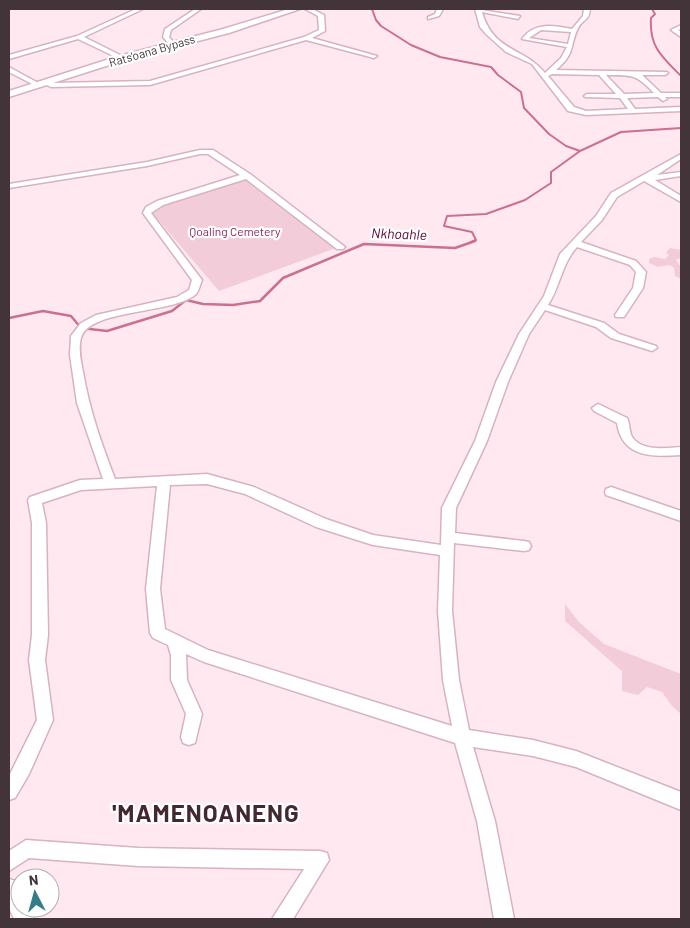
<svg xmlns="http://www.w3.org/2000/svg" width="690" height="928" font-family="Barlow,sans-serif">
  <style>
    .green { fill: #f3ccd9 }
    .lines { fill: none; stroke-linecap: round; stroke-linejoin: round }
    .stream-far1 { stroke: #cb6f93; stroke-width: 2 }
    .stream { stroke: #cb6f93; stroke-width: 2.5 }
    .minor-casing { stroke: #d7b3bf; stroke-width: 3 }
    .tertiary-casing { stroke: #d7b3bf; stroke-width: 3 }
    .minor { fill: #fff; fill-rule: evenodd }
    .tertiary { fill: #fff; fill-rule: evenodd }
    .labels { text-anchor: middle; stroke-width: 4.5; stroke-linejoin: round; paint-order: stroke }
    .far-street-label { font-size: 12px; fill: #423438; stroke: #fff }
    .far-park-label { font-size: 12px; fill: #912358; stroke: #fff }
    .far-water-label { font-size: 14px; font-style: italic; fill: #580130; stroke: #fff }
    .near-district-label { font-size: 24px; font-weight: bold; letter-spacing: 1px; fill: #432832; stroke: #fff }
  </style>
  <rect width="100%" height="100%" fill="#ffe8ef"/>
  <path class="green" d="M247 176 336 248 219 291 149 209Z
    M670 248 681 250 680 258 676 260 681 267V279L675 276 674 268 670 265 658 267 649 263V259L654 257 665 259 669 255 666 253Z
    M565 604 579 622 604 644 681 674V714L672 706 662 692 647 687 638 695 622 691V671L565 621Z"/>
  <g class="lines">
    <path class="stream-far1" d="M372 9 376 20 381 26 411 45 440 57 491 67 498 75 521 92 524 108 549 134 566 146 580 151
      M652 9 655 14 651 18C649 47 662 57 681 76
      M471 242 476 240 472 232 444 226 447 216 486 214 525 200 551 183V172L580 151 621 132 681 128"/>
    <path class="stream" d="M9 318 43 311 71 316 81 328 107 331 172 311 186 300 203 304 233 305 260 301 283 278 364 244 455 248 475 241"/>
    <g class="minor-casing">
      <path id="minor" d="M136 9H143L84 37 124 57V59H120L78 39 9 59V55L77 36Z
        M195 9H201L171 30 169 37 175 44 170 45 163 37 165 29Z
        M305 9H312L324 15 325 31 312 38 377 56 374 58 306 40 150 85 51 87 42 83 45 81 52 83 150 81 304 37 319 30 318 16Z
        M437 9H443L439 16 428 19V17L435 14Z
        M475 9 520 16 518 19 482 12C493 52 524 47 545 73L561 58 567 47 522 39C534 22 553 25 572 29L583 16 584 9H590C589 21 583 19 578 28 569 47 576 53 556 70L667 72 668 73 665 75H642L661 93H681V97H665L667 99 663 101 658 97 627 98 635 109 681 107V111L586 115 568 111 532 64 506 52 486 34 480 27ZM541 30 571 32 568 44 529 38ZM552 74 599 75 616 94H587L584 96 585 97 620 98 628 109 586 111 574 107 548 76ZM606 75C632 75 636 74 654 93L624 94Z
        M681 25V29L678 30 681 32V37L671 30Z
        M9 67 40 84 41 85 36 86 9 72Z
        M200 150H213L250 174 345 247 343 249H337L246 179 163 205 151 213 202 280C200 284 199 291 196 294 172 315 90 308 81 338 78 349 81 362 83 372 90 412 101 442 115 479L207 474 254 487 326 519 373 535 441 545 442 508 475 441 496 382 519 334 544 296 560 254 596 216 611 193 681 154V159L657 175 681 172V176L655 180 681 196V202L644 181 617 197 602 220 581 242 636 261 646 272 643 288 624 317H616L615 315 633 288 636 272 630 265 577 247C562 263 560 287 548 305L604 323 619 334 656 346 657 348 652 351 611 338 596 327 545 310 529 334 508 382 487 441 456 508 455 533 524 541 529 542 531 546 529 550 524 551 454 543 452 611 459 680 469 730 533 740 576 751 681 792V810L576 767 533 756 473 747 495 821 514 919H494L477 821 455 743 204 662 186 654 187 680 202 714 195 743 189 745 183 743 181 737 186 714 171 680V655L168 645 153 638 150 633 146 589 157 486 81 490 42 503 46 523 48 635 45 660 53 720 29 774 15 798 9 800V776L37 720 29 660 32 635V523L28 500 30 497 80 480 103 479 77 403 70 355 71 336 81 323 96 315 177 297 189 290 192 280 143 213 146 207 157 201 240 175 208 154H200L147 166 9 188V184L147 162ZM207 484 245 494 316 527 373 545 440 555 438 611 443 680 452 726 208 650 165 629 160 589 170 485Z
        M598 404 627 418C630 424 629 431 632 437 642 452 667 448 681 447V455C653 457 622 458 617 423L594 411 592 408Z
        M611 487 681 511V521L606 495 605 492 606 489Z
        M26 840 138 848 320 851 327 853 329 860 293 919H272L304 869 138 866 29 858 9 871V851Z
        M9 879 16 881 20 890V908H29L34 919H14L9 908Z"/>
    </g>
    <g class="tertiary-casing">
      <path id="tertiary" d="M289 9H300L229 33 125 60 9 97V91L119 56 223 29Z"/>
    </g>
    <use href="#minor" class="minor"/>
    <use href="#tertiary" class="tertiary"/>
  </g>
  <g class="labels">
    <g class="far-street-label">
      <text transform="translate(152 51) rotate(-16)" y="4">Rats'oana Bypass</text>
    </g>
    <g class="far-park-label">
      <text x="235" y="236">Qoaling Cemetery</text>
    </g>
    <g class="far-water-label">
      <text transform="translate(399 234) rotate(2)" y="5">Nkhoahle</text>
    </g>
    <g class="near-district-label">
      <text x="206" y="822">'MAMENOANENG</text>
    </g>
  </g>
  <rect width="690" height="928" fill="none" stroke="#423438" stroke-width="20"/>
  <g transform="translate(35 893) rotate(354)"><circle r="24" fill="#ffffff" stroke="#b3aeaf"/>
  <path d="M0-4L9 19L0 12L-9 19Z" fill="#367d87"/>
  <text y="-8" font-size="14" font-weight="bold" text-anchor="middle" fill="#423438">N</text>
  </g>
</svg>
